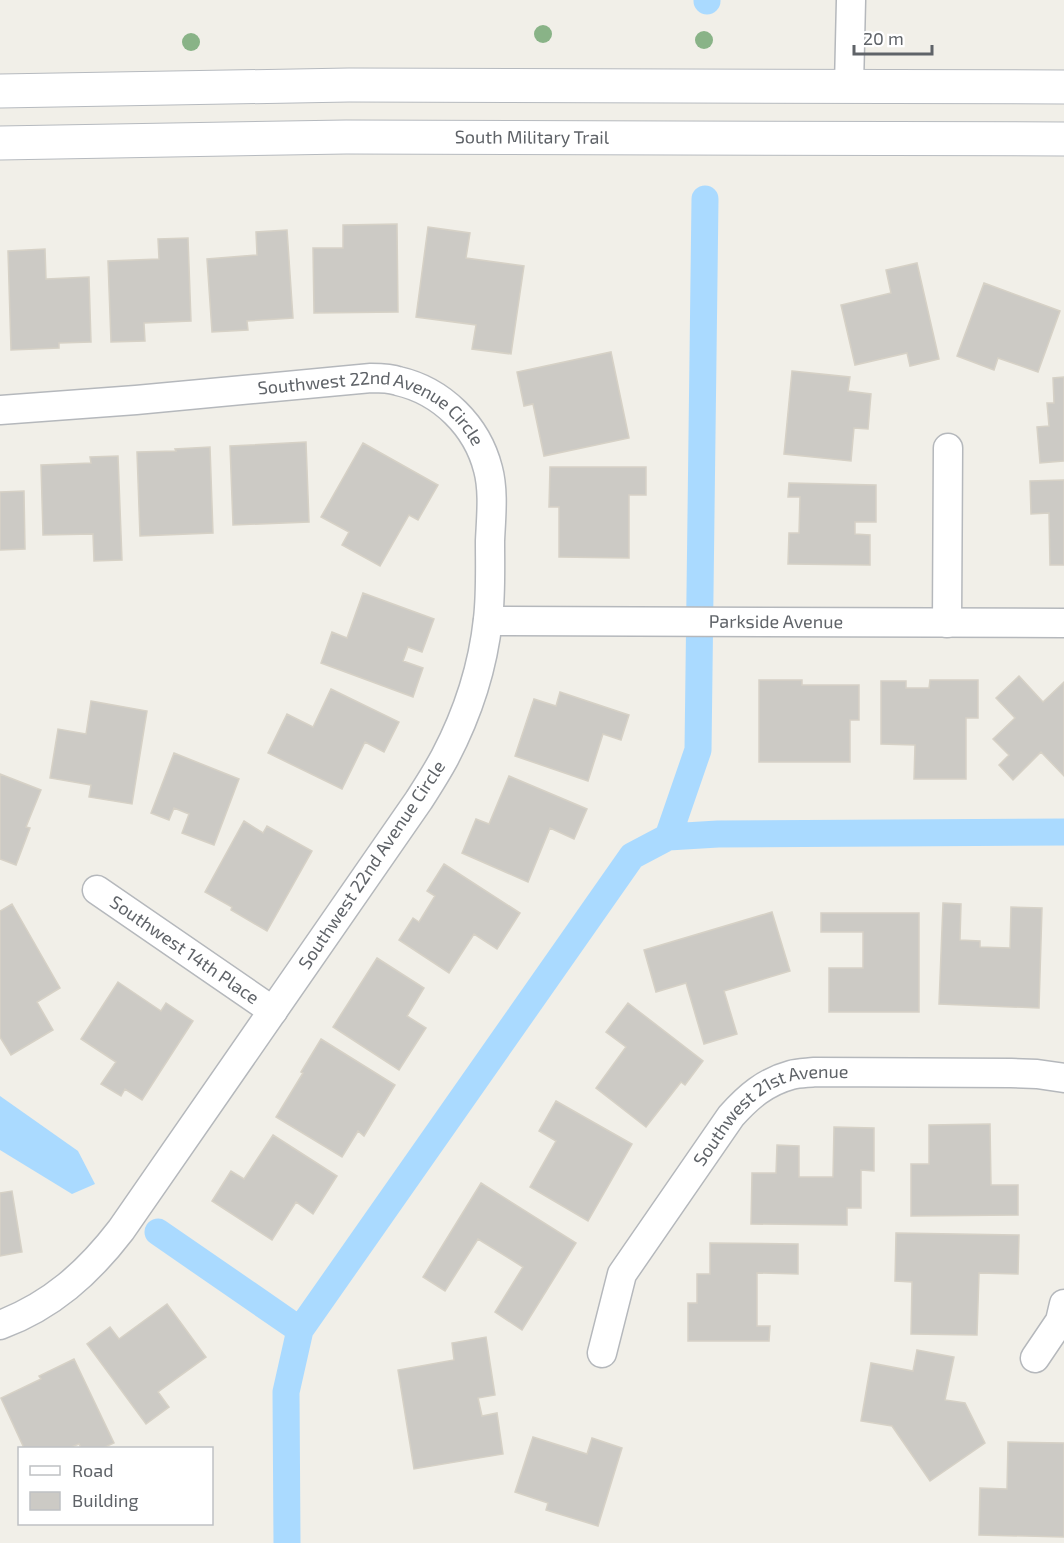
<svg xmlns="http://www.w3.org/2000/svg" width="1064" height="1543" font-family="'Exo 2',sans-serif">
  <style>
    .water { fill: #aadaff }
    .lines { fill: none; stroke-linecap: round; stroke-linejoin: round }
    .canal { stroke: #aadaff; stroke-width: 27 }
    .building { fill: #cccac5; stroke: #d6d1c6; stroke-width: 1.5 }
    .street-casing { stroke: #b5b8bc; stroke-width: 31 }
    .secondary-casing { stroke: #b6babf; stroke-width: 35 }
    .street { stroke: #fff; stroke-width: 28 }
    .secondary { stroke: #fff; stroke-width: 33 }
    .tree { fill: #89b387 }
    .labels { text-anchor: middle; stroke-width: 5; stroke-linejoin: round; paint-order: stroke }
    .street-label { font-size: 18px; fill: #5f6368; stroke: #fff }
  </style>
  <rect width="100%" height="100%" fill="#f1efe8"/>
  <path class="water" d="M0 1096 78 1151 95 1184 72 1194 0 1150Z"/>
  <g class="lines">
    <path class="canal" d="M707 1V0
      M668 837 698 750 705 199
      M158 1232 300 1330
      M287 1543 286 1392 300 1330 632 856 668 837 718 834 1064 832"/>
  </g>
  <path class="building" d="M397 224 398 312 314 313 313 248H343V225Z
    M428 227 470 233 466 258 524 266 511 354 472 349 476 325 416 317Z
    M287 230 293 318 247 321 248 330 212 332 207 259 257 255 256 232Z
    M188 238 191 321 144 323 145 341 111 342 108 261 159 259 158 239Z
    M45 249 46 279 89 277 91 342 59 343V348L11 350 8 251Z
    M917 263 939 359 910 366 907 353 855 365 841 305 891 293 886 270Z
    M984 283 1060 311 1038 372 998 358 994 370 957 356Z
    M611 352 629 438 544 456 533 404 524 406 517 372Z
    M792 371 850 377 848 391 871 394 868 429 854 428 851 461 784 454Z
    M1064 377V461L1040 463 1037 427 1049 426 1047 403H1054L1053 378Z
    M306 442 309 522 233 525 230 446Z
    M363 443 438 485 418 520 409 515 380 566 342 545 349 532 321 517Z
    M210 447 213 533 140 536 137 452 176 451 175 449Z
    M118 456 122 560 94 561 93 534 43 535 41 465 91 463 90 457Z
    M550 467H646V495H629V558L559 557V507H549Z
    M1064 480V565H1050L1049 513 1031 514 1030 481Z
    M789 483 876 485V522H855V534L870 535V565L788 564 789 533H799L800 497H788Z
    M24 491 25 549 0 550V492Z
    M363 593 434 619 422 652 408 647 403 661 423 668 413 697 321 663 332 632 347 638Z
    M1019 676 1043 702 1064 682V776L1041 752 1013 780 999 765 1009 755 993 739 1015 718 996 698Z
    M759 680H802V685H859V720H850V762H759Z
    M930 680H978V718H966V779H914L915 745 881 744V681H906V688H929Z
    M331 689 399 722 384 752 365 742 342 789 268 753 287 714 313 727Z
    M560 692 629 715 621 740 603 734 588 781 515 756 534 699 556 706Z
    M91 701 147 711 132 804 89 797 91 785 50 778 58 729 86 734Z
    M174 753 239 779 214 845 182 833 189 814 174 808 169 820 151 813Z
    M0 774 41 790 26 827 30 828 16 865 0 859Z
    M509 776 587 809 574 839 550 828 528 882 462 853 476 819 489 824Z
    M244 821 263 833 267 826 312 851 267 931 231 910 232 907 205 892Z
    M444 864 520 913 497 949 474 934 449 973 399 940 413 918 419 922 435 896 427 891Z
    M943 903 961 904 960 940 980 941V947L1010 948 1011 907 1042 908 1039 1008 939 1004Z
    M12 904 60 988 37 1002 53 1030 11 1055 0 1037V911Z
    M772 912 790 971 724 991 737 1034 704 1044 686 983 656 992 644 950Z
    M821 913H919V1012H829V968H863V932H821Z
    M377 958 424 988 407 1016 426 1028 399 1070 333 1027Z
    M118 982 161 1011 166 1003 193 1021 142 1100 125 1089 121 1096 101 1084 116 1062 81 1039Z
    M628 1003 703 1061 685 1085 681 1082 646 1127 596 1088 626 1047 606 1032Z
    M321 1039 395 1085 364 1136 358 1131 342 1157 276 1117 303 1073 301 1072Z
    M556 1101 632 1144 588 1221 530 1187 556 1141 539 1131Z
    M990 1124 991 1185H1018V1215L911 1216V1164H929V1125Z
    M834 1127 874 1128V1171L861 1170V1208H847V1225L751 1224 752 1173H776L777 1145 799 1146V1177H833Z
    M273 1135 337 1176 313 1214 296 1202 272 1240 212 1201 231 1171 244 1179Z
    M481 1183 576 1243 522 1330 495 1312 523 1267 478 1239 445 1291 423 1277Z
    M12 1191 22 1252 0 1256V1193Z
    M896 1233 1019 1235 1018 1274 979 1273 977 1335 911 1334 912 1282 895 1281Z
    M710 1243 798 1244V1274L757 1273V1326H770L769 1341H688V1303H697V1274H710Z
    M167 1304 206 1357 158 1392 169 1407 146 1424 87 1344 110 1327 119 1339Z
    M486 1337 495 1395 478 1398 482 1416 497 1413 503 1454 414 1469 398 1370 454 1360 452 1343Z
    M917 1350 954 1357 945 1400 965 1403 985 1443 930 1481 892 1426 861 1421 871 1363 913 1371Z
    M74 1359 114 1443 103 1448H81L79 1444 69 1448H24L1 1398 41 1379 39 1376Z
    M533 1437 587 1454 592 1438 622 1448 598 1526 546 1510 548 1503 515 1492Z
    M1008 1442 1064 1443V1537L979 1535 980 1488 1007 1489Z"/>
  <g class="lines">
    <g class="street-casing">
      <g id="street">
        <path d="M849 86 851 0"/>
        <path id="s1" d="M0 410 136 400 371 378C380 378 390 378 398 381 442 391 477 426 488 469 494 491 491 518 490 541 490 567 491 593 488 619 483 666 467 715 445 757 437 772 428 786 419 800L121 1230C88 1273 51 1306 0 1325"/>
        <path id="s2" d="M488 621 1064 623"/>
        <path d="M947 623 948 448"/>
        <path id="s3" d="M97 890 273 1011"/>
        <path id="s4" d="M602 1353 622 1274 731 1116C748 1097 765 1082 791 1075 798 1073 807 1073 815 1072L1011 1073 1037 1074 1064 1078"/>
        <path d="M1035 1358 1060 1321 1064 1304"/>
      </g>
    </g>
    <g class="secondary-casing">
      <g id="secondary">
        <path d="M0 91 349 85 1064 87"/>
        <path id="s5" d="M0 143 346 137 1064 139"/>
      </g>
    </g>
    <use href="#street" class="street"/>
    <use href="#secondary" class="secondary"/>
  </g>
  <g class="tree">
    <circle cx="543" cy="34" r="9"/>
    <circle cx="704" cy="40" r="9"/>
    <circle cx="191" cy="42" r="9"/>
  </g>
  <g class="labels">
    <g class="street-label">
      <text dy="6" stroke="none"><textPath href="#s5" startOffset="532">South Military Trail</textPath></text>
      <text dy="6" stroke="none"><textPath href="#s1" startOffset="382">Southwest 22nd Avenue Circle</textPath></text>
      <text dy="6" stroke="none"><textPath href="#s2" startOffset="288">Parkside Avenue</textPath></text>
      <text transform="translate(372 865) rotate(-56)" y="6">Southwest 22nd Avenue Circle</text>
      <text dy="6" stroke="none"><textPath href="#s3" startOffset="106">Southwest 14th Place</textPath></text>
      <text dy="6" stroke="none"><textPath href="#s4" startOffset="310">Southwest 21st Avenue</textPath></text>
    </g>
  </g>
  <rect x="18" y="1447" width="195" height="78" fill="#ffffff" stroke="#bfc1c3" stroke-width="1.5"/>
  <rect x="30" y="1466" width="30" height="9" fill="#ffffff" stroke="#bfc1c3" stroke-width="1.5"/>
  <text x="72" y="1477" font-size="18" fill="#5f6368">Road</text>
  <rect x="30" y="1492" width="30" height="18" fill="#cccac5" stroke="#bfc1c3" stroke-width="1.5"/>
  <text x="72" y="1507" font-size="18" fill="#5f6368">Building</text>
  <path d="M854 45v9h78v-9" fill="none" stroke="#5f6368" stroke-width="3"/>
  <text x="863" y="45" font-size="18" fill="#5f6368" stroke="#ffffff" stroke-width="4.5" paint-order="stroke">20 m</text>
</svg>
